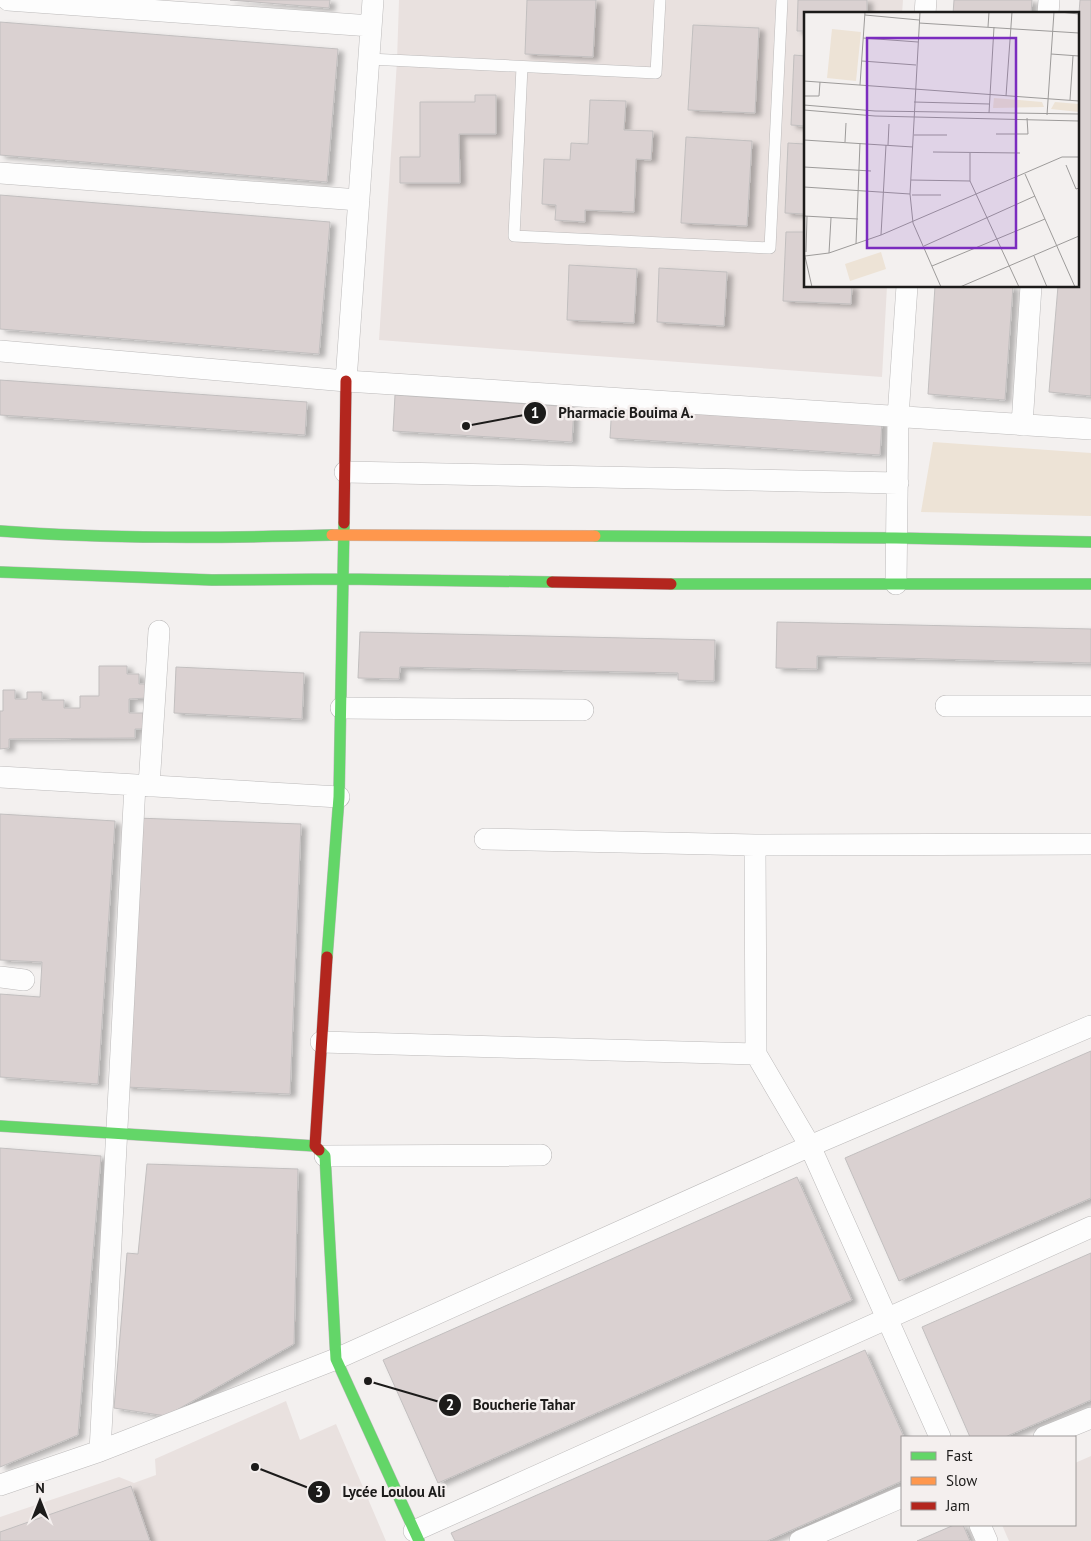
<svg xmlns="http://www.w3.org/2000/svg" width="1091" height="1541" font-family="'PT Sans',sans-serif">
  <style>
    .built { fill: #e9e1df }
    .green { fill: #ede3d6 }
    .building { fill: #dad1d1; stroke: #c2bfbf; filter: url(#shadow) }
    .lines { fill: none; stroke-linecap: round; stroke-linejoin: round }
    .lane-casing { stroke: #bcbaba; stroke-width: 12 }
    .street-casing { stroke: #bcbaba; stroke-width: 22 }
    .fast-casing { stroke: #bcbaba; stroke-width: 12 }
    .slow-casing { stroke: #bcbaba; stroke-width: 12 }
    .jam-casing { stroke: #bcbaba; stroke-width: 12 }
    .lane { stroke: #fdfdfd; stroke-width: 11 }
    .street { stroke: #fdfdfd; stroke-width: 21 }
    .fast { stroke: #63d668; stroke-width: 11 }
    .slow { stroke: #ff974d; stroke-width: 11 }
    .jam { stroke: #b3261e; stroke-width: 11 }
    .inset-road { fill: none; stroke: #9d9b9a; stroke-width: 1 }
    .view { fill: #7b2cbf; fill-opacity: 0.15; stroke: #7b2cbf; stroke-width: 2.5 }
    .inset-edge { fill: none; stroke: #1c1b1a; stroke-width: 2.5 }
    .leader { fill: none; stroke: #1c1b1a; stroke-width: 2 }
    .callout-dot { fill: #1c1b1a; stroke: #f4efee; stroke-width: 2 }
    .mark-label { font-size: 15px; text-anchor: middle; font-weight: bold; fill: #fff }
    .callout-label { font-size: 15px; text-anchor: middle; font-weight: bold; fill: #1c1b1a; stroke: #f4efee; stroke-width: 5; stroke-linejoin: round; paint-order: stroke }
  </style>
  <defs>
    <filter id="shadow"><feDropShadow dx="5.5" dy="3" stdDeviation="2.5" flood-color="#0004"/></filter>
  </defs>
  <rect width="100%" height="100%" fill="#f3f0ef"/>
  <path class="built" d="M399 0H903L902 14H805V286H887L882 377 379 340 397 61Z
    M286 1401 300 1440 336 1424 386 1541H0V1517L119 1477 134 1483 156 1475 155 1459Z
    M1091 1456V1541H1009L1002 1525H1075V1463Z"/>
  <path class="green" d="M933 442 1091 453V516L921 512Z"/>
  <path class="building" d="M230 0H330L329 8Z
    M527 0H596L593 57 525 54Z
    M798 0H867V14H805V31H797Z
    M954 0H1032L1031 14H953Z
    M1080 0H1091V396L1049 392 1058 286H1077V38Z
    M0 22 338 49 327 182 0 155Z
    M693 25 759 28 755 113 688 110Z
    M794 55 805 56V126L791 125Z
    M475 95H496V134H459L460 183H400V157H420V102H475Z
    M590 100 626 101 624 130 653 131 651 160 636 159 634 212 585 210V222L555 220 556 205 542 204 544 159 570 160 571 143 588 144Z
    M686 137 752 141 747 226 681 223Z
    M788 143 805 144V214L785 213Z
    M0 195 330 222 319 354 0 329Z
    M786 232H805V286H852L851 304 783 301Z
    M569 265 637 269 634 323 567 320Z
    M659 268 727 272 724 326 657 322Z
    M935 286H1013L1005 400 928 394Z
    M0 380 307 402 305 435 0 415Z
    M395 395 574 407 572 442 393 431Z
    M612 403 882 420 880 455 610 438Z
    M777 622 1091 629V663L817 656V669L776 668Z
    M360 632 715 640 714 681 678 680V673L400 667 399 679 358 678Z
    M99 666H127V674H139V684H148V698L129 699V713H143V729H135V738L9 739V748L0 749V711H3V690H15V699H27V692H42V700H64V708H80V696H99Z
    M176 667 304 673 302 719 174 713Z
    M0 814 115 821 98 1084 0 1077V994L40 997 42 962 0 960Z
    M136 818 301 824 290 1094 125 1087Z
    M1091 1051V1198L899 1281 845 1158Z
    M0 1148 101 1156 78 1435 0 1467Z
    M147 1164 298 1169 294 1344 166 1416 114 1408 127 1253 138 1254Z
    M797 1177 852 1300 438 1483 383 1360Z
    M1091 1253V1400L1005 1437H970L922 1327Z
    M865 1350 904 1437H902V1481L767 1541H455L451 1533Z
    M131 1486 150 1541H0V1532Z
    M954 1525H963L970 1541H917Z"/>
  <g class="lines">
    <g class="lane-casing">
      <path id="lane" d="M369 59 656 73 660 0
        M522 67 514 236 770 248 782 0"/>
    </g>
    <g class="street-casing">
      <path id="street" d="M8 0 371 26
        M925 14 926 0
        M1048 14 1049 0
        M0 173 359 200
        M0 351 346 381 1091 429
        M346 381 373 0
        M1022 425 1031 286
        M345 472 898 483
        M896 584 898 417 907 286
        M946 706H1091
        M341 708 583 710
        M0 777 339 797
        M149 786 159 631
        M485 839 755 845 1091 844
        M755 845 756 1054 810 1146 940 1437
        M0 977 24 980
        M321 1042 756 1054
        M325 1156 541 1155
        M1044 1437 1091 1418
        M100 1451 135 785
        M0 1485 100 1451 336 1359 810 1146 1091 1026
        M980 1525 987 1541
        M414 1531 1091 1227
        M800 1541 902 1497"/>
    </g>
    <g class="fast-casing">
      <path id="fast" d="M0 531C110 539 221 538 332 535
        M595 536 896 538 1091 542
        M0 572 212 580 343 579 552 582
        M671 584H1091
        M327 957 339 797 344 523
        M0 1126 315 1146
        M319 1150 325 1156 336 1359 419 1541"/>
    </g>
    <g class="slow-casing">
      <path id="slow" d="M332 535 595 536"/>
    </g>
    <g class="jam-casing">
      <path id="jam" d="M344 523 346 381
        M552 582 671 584
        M319 1150 315 1146 327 957"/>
    </g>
    <use href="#lane" class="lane"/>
    <use href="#street" class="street"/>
    <use href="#fast" class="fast"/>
    <use href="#slow" class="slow"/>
    <use href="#jam" class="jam"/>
  </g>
  <g transform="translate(804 12)">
    <rect width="275" height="275" fill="#f3f0ef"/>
    <path d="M28 17 57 20 52 69 23 66ZM190 86 238 90 240 95 189 96ZM251 90 275 92V100L247 97ZM77 240 82 257 46 269 41 252Z" fill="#ede3d6"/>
    <path class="inset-road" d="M116 0 106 182 109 211 137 275M256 0 275 2M61 3 115 8M115 11 275 21M184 15 185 0M59 26 114 30M247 42 275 44M58 49 112 53M0 69 275 89M56 73 61 0M0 84H15L16 70M202 84 208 0M266 88 269 44M110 90 185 92M0 93 71 99 275 102M0 98 71 104 275 109M185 101 190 15M243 103 250 0M192 122H224L223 106M110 123H143M0 128 109 135M41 130 42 111M84 133 85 112M129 140 216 141M166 141V169L215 275M262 153 272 177 275 176M0 155 67 159M221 162 271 275M107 168 166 169M0 175 106 182M108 183H137M0 204 54 207M77 223 82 133M52 232 56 131M120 234 231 184M0 240 8 275M2 240 3 204M25 241 27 206M1 244 25 241 77 223 258 145H275M230 244 243 275M128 254 241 207M156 275 275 224"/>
    <path class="view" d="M63 26H212V236H63Z"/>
    <rect width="275" height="275" class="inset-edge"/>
  </g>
  <path class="leader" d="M466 426L535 413M368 1381L450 1405M255 1467L319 1492"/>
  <g class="callout-dot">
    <circle cx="466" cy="426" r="5"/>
    <circle cx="368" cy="1381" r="5"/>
    <circle cx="255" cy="1467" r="5"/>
    <circle cx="535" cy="413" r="12"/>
    <circle cx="450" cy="1405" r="12"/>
    <circle cx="319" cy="1492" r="12"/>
  </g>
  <g class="mark-label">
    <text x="535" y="418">1</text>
    <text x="450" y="1410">2</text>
    <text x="319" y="1497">3</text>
  </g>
  <g class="callout-label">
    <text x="626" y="418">Pharmacie Bouima A.</text>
    <text x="524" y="1410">Boucherie Tahar</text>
    <text x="394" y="1497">Lycée Loulou Ali</text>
  </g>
  <rect x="901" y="1436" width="175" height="90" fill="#f4efee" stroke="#9e9a99"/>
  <rect x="911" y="1452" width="25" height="8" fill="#63d668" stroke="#9e9a99"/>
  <text x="946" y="1461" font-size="15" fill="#1c1b1a">Fast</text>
  <rect x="911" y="1477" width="25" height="8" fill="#ff974d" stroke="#9e9a99"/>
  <text x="946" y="1486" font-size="15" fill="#1c1b1a">Slow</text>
  <rect x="911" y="1502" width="25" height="8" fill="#b3261e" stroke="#9e9a99"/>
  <text x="946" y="1511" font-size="15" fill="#1c1b1a">Jam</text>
  <g transform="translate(40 1501)" stroke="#f4efee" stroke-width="4" paint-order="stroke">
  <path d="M0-4L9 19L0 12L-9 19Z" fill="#1c1b1a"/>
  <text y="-8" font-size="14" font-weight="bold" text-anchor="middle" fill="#1c1b1a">N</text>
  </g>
</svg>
